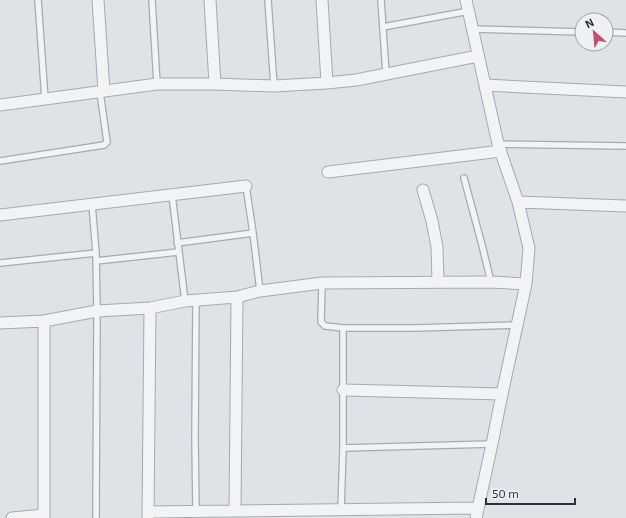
<svg xmlns="http://www.w3.org/2000/svg" width="626" height="518" font-family="'Exo 2',sans-serif">
  <style>
    .lines { fill: none; stroke-linecap: round; stroke-linejoin: round }
    .service-casing { stroke: #a5aab0; stroke-width: 8 }
    .minor-casing { stroke: #a5aab0; stroke-width: 13 }
    .service { stroke: #f1f3f5; stroke-width: 5.5 }
    .minor { stroke: #f1f3f5; stroke-width: 11 }
  </style>
  <rect width="100%" height="100%" fill="#dfe3e7"/>
  <g class="lines">
    <g class="service-casing">
      <path id="service" d="M38 0 45 99
        M152 0 157 84
        M268 0 274 86
        M381 0 386 74
        M383 27 469 11
        M472 29 582 32
        M606 32 626 33
        M498 144 626 146
        M0 161 104 145 107 142 100 92
        M464 178 483 249 491 282
        M246 186 253 233 260 291
        M172 195 185 301
        M92 204 96 253 97 311 96 518
        M177 243 253 233
        M96 261 178 252
        M0 263 96 253
        M322 283 321 322 325 326 343 328V448L341 509
        M343 328H415L518 325
        M343 448 492 444
        M196 511 195 438 196 300"/>
    </g>
    <g class="minor-casing">
      <path id="minor" d="M98 0 104 91
        M210 0 215 84
        M322 0 327 83
        M466 0 498 144 518 202 529 248 526 284 502 394 492 444 476 518
        M485 85 626 92
        M0 105 157 84H215L274 86 327 83 356 80 478 56
        M328 172 501 151
        M423 190 432 221 437 247 438 282
        M518 202 626 206
        M0 215 246 186
        M44 321V518
        M0 323 44 321 97 311 150 308 185 301 237 297 260 291 322 283 491 282 526 284
        M343 390 502 394
        M235 511 237 297
        M148 512 478 508
        M12 518 44 515
        M148 518 150 308"/>
    </g>
    <use href="#service" class="service"/>
    <use href="#minor" class="minor"/>
  </g>
  <g transform="translate(594 32) rotate(333)"><circle r="19" fill="#eef1f4" stroke="#9fa5aa"/>
  <path d="M0-3L7 15L0 10L-7 15Z" fill="#c0506b"/>
  <text y="-6" font-size="11" font-weight="bold" text-anchor="middle" fill="#29323c">N</text>
  </g>
  <path d="M486 498v6h89v-6" fill="none" stroke="#29323c" stroke-width="2"/>
  <text x="492" y="498" font-size="12" fill="#29323c" stroke="#eef1f4" stroke-width="3" paint-order="stroke">50 m</text>
</svg>
